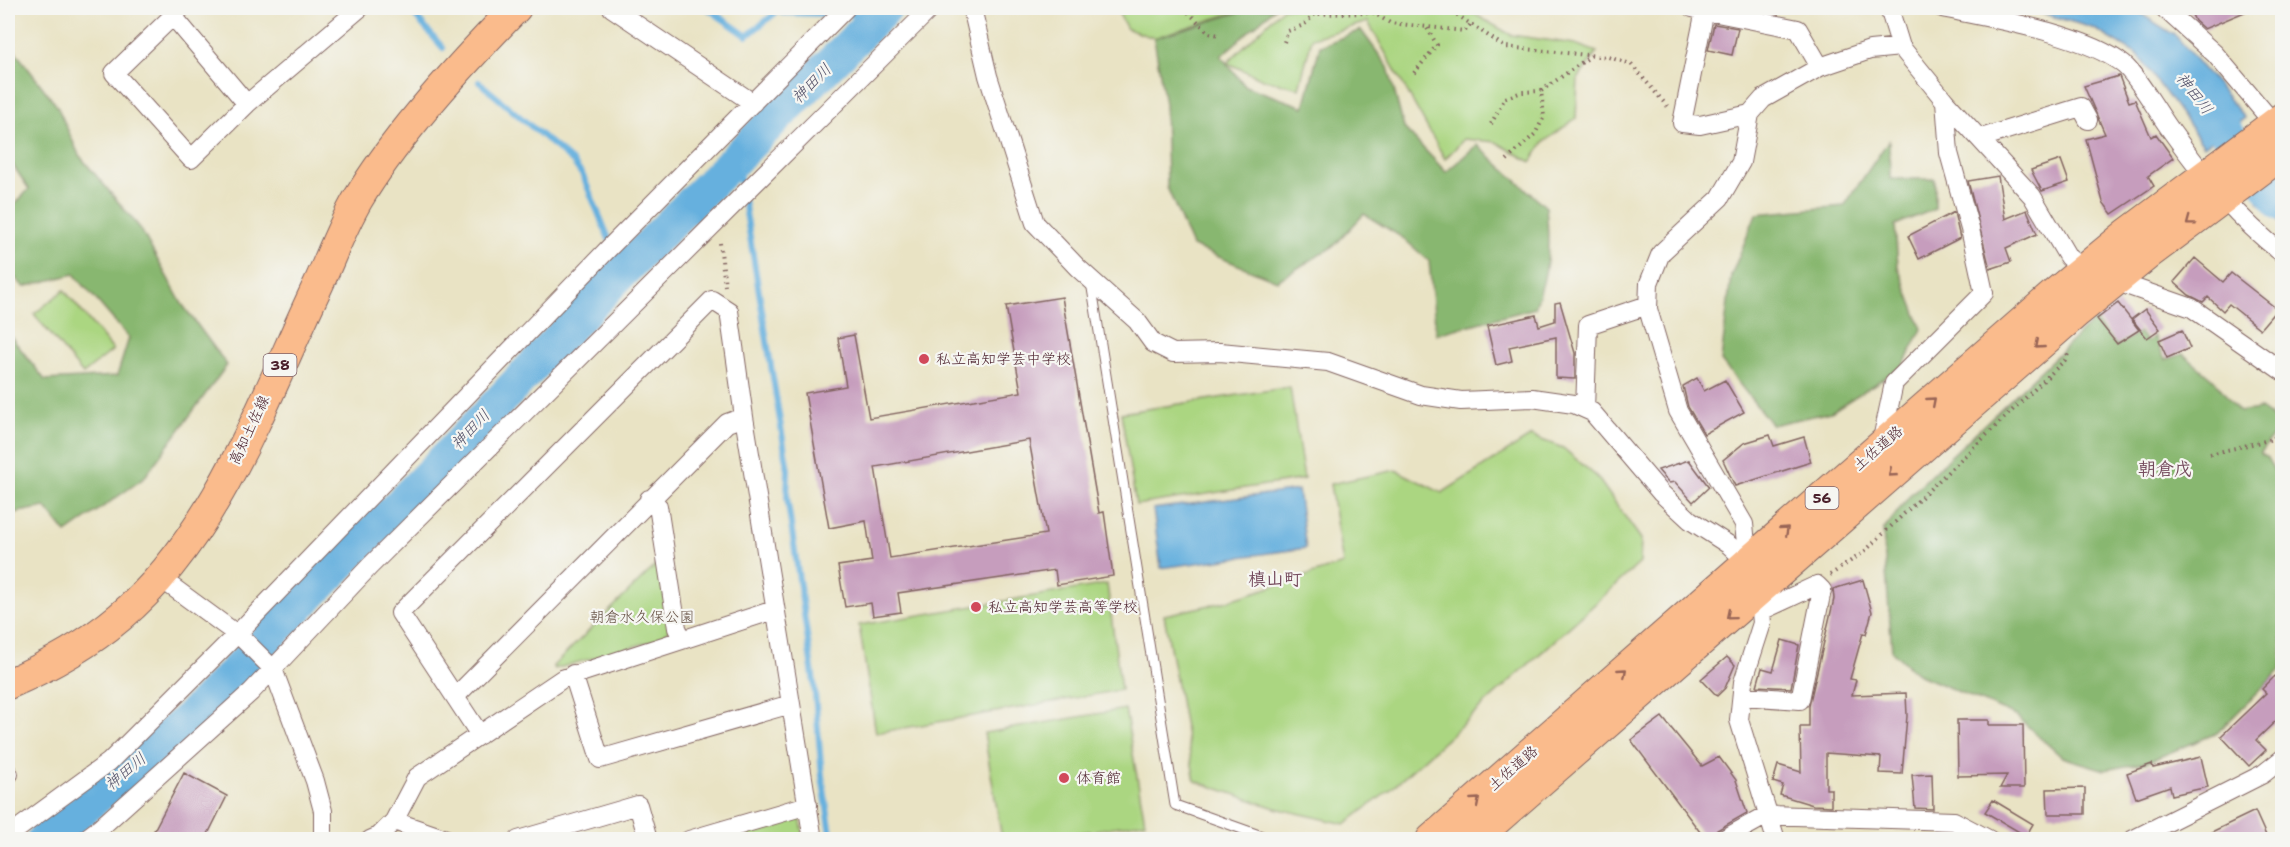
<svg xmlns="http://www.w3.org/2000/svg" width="2290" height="847" font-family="'Shantell Sans','Klee One',sans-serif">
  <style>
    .green { fill: #abd681; stroke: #7a7a56; stroke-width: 1.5 }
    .forest { fill: #88b76f; stroke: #696b4d; stroke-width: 1.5 }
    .water { fill: #66b0de; stroke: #586884; stroke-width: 1.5 }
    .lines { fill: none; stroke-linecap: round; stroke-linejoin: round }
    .stream { stroke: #66b0de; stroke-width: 6 }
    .river { stroke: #66b0de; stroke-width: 34 }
    .building { fill: #c69dbd; fill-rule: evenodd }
    .service-casing { stroke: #826461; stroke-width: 11 }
    .minor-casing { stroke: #826461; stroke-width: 20 }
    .primary-casing { stroke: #826461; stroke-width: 32 }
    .trunk-casing { stroke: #826461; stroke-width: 34 }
    .path { stroke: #826461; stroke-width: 4; stroke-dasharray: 1.5 4.5; stroke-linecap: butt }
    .service { stroke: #fff; stroke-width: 9 }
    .minor { stroke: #fff; stroke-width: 18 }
    .primary { stroke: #fabb8c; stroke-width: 30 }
    .trunk { stroke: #fabb8c; stroke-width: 32 }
    .oneway { stroke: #996557 }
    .poi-dot { fill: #d1495b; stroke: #f6f6f2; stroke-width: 2 }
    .labels { text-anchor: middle; stroke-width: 4.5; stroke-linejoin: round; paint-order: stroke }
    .shield { fill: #f6f6f2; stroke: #7e6067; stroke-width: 1.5 }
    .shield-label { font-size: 14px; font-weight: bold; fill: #4a1f2b }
    .poi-label { font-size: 15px; fill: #4a1f2b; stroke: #f6f6f2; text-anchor: start }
    .street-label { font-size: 15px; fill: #4a1f2b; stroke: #f6f6f2 }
    .park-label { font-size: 15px; fill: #624d40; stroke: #f6f6f2 }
    .water-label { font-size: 16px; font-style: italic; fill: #54526a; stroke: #f6f6f2 }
    .quarter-label { font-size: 18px; font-weight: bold; fill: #754b5e; stroke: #f6f6f2 }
  </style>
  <rect width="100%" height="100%" fill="#f6f6f2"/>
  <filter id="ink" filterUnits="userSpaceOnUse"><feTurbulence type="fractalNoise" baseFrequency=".0167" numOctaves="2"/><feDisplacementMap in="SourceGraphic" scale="12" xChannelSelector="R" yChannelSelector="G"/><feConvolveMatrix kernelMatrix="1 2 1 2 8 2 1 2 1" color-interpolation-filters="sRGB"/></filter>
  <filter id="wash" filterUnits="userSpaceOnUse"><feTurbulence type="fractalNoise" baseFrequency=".008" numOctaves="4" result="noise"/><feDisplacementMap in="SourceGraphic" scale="24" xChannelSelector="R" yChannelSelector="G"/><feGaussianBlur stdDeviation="1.35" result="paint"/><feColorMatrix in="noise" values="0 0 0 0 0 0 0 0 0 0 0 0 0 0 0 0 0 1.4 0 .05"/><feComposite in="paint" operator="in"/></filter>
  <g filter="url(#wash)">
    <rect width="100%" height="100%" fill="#e9e3c4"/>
    <path class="green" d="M1116 8H1247L1154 38 1127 29Z
      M1283 8H1464L1511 35 1575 44 1597 52 1578 79 1576 118 1544 142 1531 162 1496 142 1464 139 1445 159 1368 22 1312 38 1299 88 1263 79 1227 63Z
      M64 290 113 350 83 374 34 314Z
      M1290 387 1304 479 1136 505 1121 413Z
      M1531 436 1563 448 1597 477 1641 539 1640 563 1390 790 1345 824 1275 808 1195 781 1164 615 1224 602 1343 564 1330 484 1396 470 1442 493Z
      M659 562 671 627 663 638 555 669 553 666Z
      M1107 584 1121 690 876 733 859 625Z
      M1125 709 1145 822 1042 839H1002L984 733Z
      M800 814 804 840H715Z"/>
    <path class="forest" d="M1253 8H1275L1221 56 1245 86 1304 107 1320 46 1361 30 1388 67 1404 128 1446 172 1477 145 1546 207C1550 247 1549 270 1535 308L1436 334 1429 261 1403 238 1364 214 1334 246 1277 281 1192 246 1167 187 1165 104 1154 38Z
      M8 42 57 106 79 155 140 228 182 304 227 365 144 478 66 533 45 507 8 514V333L45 380 117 376 129 338 74 274 24 287 8 271V212L29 189 8 158Z
      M1889 140 1890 179H1935V209L1895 225 1898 267 1922 329 1903 366 1831 412 1772 425 1721 361 1731 276 1756 214 1844 206Z
      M2094 320 2117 346 2139 332 2147 342 2154 336 2165 360 2183 354 2215 381 2239 412 2260 409 2281 424 2260 454 2267 458 2282 483V668L2217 733 2147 762 2105 770 2062 757 2016 716 1917 674 1892 651 1883 531 1911 494Z"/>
    <path class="water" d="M2023 8H2132L2176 36 2245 118 2204 146 2138 55 2093 28Z
      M2282 183V224L2258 201Z
      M1298 490 1306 548 1161 568 1153 509Z"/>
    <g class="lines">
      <path class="stream" d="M408 8 443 48
        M707 8 747 36 779 10
        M777 8 782 13 830 14
        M846 14 879 15
        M479 82 573 162 583 176 609 239
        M736 157 741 184
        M744 200 788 470 787 497 814 683 822 776 832 840
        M613 250 622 272"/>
      <path class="river" d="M2197 94 2282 204
        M43 840 66 824 190 717 457 446 622 272 886 8"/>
    </g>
    <g id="blocks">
      <path class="building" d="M2189 8H2254L2204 29 2195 21Z
        M1714 24 1738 28 1732 55 1708 50Z
        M2119 76 2129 102 2135 100 2151 137 2156 134 2173 158 2148 176 2154 186 2112 214 2103 202 2086 139 2105 134 2084 86Z
        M2061 160 2069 182 2042 191 2031 170Z
        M1998 176 2005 219 2027 210 2037 234 2006 248 2011 262 1990 269 1968 181Z
        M1954 212 1960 238 1919 259 1908 236Z
        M2195 258 2223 282 2231 273 2277 309 2260 329 2229 304 2223 311 2208 297 2203 302 2189 295 2174 282Z
        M1062 297 1099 513 1104 512 1113 576 1057 585 1055 570 898 593 901 612 873 616 871 603 845 607 838 566 872 561 866 521 829 528 805 393 846 386 838 338 854 335 869 418 1021 392 1006 306ZM1029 440 1046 534 890 558 875 467Z
        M1560 302 1575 353V379L1556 378V337L1509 347 1512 361 1496 365 1487 326 1536 315 1539 326 1555 321V303Z
        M2118 303 2139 330 2117 344 2097 319Z
        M2145 309 2160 329 2147 338 2132 319Z
        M2182 330 2190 348 2167 358 2159 340Z
        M1697 378 1704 391 1725 380 1744 412 1704 434 1688 407 1683 386Z
        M1770 435 1774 446 1804 437 1811 462 1735 486 1723 460 1744 443Z
        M1689 460 1709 487 1693 502 1675 482 1669 483 1658 470Z
        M1863 580 1872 612 1866 634 1863 633 1850 679 1856 680 1852 695 1906 693 1907 716 1902 774 1880 773 1881 757 1826 753V789H1831V806L1813 805 1780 795 1783 785 1773 782 1778 765 1801 772 1800 727H1809V706L1834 599 1833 589Z
        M1782 640 1799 645 1791 688 1757 686 1762 668 1773 671Z
        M1727 657 1735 665 1725 688 1717 696 1701 679Z
        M2275 676 2279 681 2283 677V714L2256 740 2266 750 2249 766 2221 736 2266 693 2262 689Z
        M1662 717 1702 766 1719 757 1736 780 1747 813 1717 830 1711 840H1706L1631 740Z
        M1957 720H1989V725H2023L2024 788H2000L2007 775 1958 776Z
        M2201 757 2208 787 2172 795 2170 786 2136 798 2127 773 2152 764 2153 768Z
        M184 773 227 796 205 840H149Z
        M1932 774 1933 809 1915 808 1912 775Z
        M2085 788V814H2048L2047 789Z
        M1993 800 2033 824 2026 836 1985 812Z
        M2255 811 2268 840H2195Z"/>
    </g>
  </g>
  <g filter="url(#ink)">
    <use href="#blocks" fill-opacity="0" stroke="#826461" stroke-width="1.5"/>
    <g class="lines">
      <g class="service-casing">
        <path id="service" d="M1091 282 1175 805 1273 840"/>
      </g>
      <g class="minor-casing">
        <path id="minor" d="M181 8 114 73 191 159 247 104
          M612 8 753 103
          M972 8 988 76 1035 223 1078 268 1137 321 1153 343 1173 353 1220 352 1328 362 1421 395 1461 401 1532 398 1574 404 1592 412 1661 493 1690 520 1729 545 1748 563
          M1692 8 1798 29 1820 67
          M1889 8 1901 47 1945 101 2032 196 2068 257 2083 270 2192 308 2282 371
          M1942 8C1990 18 2086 34 2124 65 2139 78 2159 115 2172 132 2204 177 2238 219 2282 253
          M2164 8 2215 54 2280 131
          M1705 10 1682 123 1700 125 1750 114
          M172 15 247 104 360 8
          M1981 138 2081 107 2088 120
          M1585 409 1588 325 1648 305
          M1881 444 1894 383 1984 293 1970 229 1949 153 1945 101
          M649 499 658 506 677 628 682 639
          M159 577 242 638 273 669 315 781 323 811V840
          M573 674 600 759 791 704 744 417
          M456 696 727 423 744 417 729 311 712 300 400 613 480 735
          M1742 696 1800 700 1822 590 1817 585 1761 611
          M791 704 813 840
          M8 775 9 774
          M394 821 449 840
          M8 836 109 762 237 634 610 247 846 8
          M84 840 100 828 251 692 370 566 931 8
          M370 840 379 836 394 821 417 777 562 679 774 610
          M518 840 638 805 648 840
          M689 840 808 805
          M1722 840 1767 815 1954 821 1990 840
          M1776 840 1739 720 1743 682 1762 623 1759 591 1748 563 1744 524 1678 411 1648 309 1649 283 1661 253 1720 198 1741 162 1750 114 1763 99 1820 67 1870 50 1901 47
          M2132 840 2263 774 2282 759"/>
      </g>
      <g class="primary-casing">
        <path id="primary" d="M8 684C47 667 87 645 120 617 217 536 265 396 318 285 331 257 342 226 358 199 397 134 463 62 516 8"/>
      </g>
      <g class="trunk-casing">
        <path id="trunk" d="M1432 840 2059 291 2128 234 2282 119
          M1472 840 2077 311 2147 254 2282 153"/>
      </g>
      <path class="path" d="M1184 8 1209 33 1219 35
        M1447 8 1505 47 1608 57 1631 64 1668 107
        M1284 42 1288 31 1304 25 1315 14 1374 13 1390 23 1465 31 1470 25
        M1414 73 1437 45 1427 28
        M1491 124 1505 98 1522 92 1541 91
        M1507 160 1535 134 1544 117 1541 91 1591 56
        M720 243 725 286
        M2210 454 2273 439 2282 430
        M1830 575 1864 552 2065 360 2068 354"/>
      <use href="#service" class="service"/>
      <use href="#minor" class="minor"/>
      <use href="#primary" class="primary"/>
      <use href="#trunk" class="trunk"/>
    </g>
    <defs><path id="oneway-chevron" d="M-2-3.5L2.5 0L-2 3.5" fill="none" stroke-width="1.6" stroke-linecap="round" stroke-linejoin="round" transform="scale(1.5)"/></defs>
    <g class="oneway">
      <use href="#oneway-chevron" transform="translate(2190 222) rotate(143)"/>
      <use href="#oneway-chevron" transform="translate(2039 345) rotate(139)"/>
      <use href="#oneway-chevron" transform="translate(1932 401) rotate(-41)"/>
      <use href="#oneway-chevron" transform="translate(1892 473) rotate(139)"/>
      <use href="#oneway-chevron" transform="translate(1785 530) rotate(-42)"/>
      <use href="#oneway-chevron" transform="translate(1730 615) rotate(140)"/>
      <use href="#oneway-chevron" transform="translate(1623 672) rotate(-41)"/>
      <use href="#oneway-chevron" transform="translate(1476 801) rotate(-41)"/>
    </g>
  </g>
  <g class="poi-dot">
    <circle cx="924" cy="359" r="6"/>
    <circle cx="976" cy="607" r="6"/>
    <circle cx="1064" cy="778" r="6"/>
  </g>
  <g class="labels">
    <g class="shield">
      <rect x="263.5" y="354" width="33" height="22" rx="4.5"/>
      <rect x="1805.5" y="487" width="33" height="22" rx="4.5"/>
    </g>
    <g class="shield-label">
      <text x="280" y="370">38</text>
      <text x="1822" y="503">56</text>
    </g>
    <g class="poi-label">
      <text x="936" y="364">私立高知学芸中学校</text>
      <text x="988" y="612">私立高知学芸高等学校</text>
      <text x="1076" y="783">体育館</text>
    </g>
    <g class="street-label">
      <text transform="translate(249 430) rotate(-65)" y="5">高知土佐線</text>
      <text transform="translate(1878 448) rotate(-41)" y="5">土佐道路</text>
      <text transform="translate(1513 768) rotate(-41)" y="5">土佐道路</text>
    </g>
    <g class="park-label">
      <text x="642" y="622">朝倉水久保公園</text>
    </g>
    <g class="water-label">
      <text transform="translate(811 83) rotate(-45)" y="6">神田川</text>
      <text transform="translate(2195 93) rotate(52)" y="6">神田川</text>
      <text transform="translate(470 429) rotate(-46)" y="6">神田川</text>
      <text transform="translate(125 771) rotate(-40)" y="6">神田川</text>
    </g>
    <g class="quarter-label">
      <text x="2165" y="475">朝倉戊</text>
      <text x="1275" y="585">槙山町</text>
    </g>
  </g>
  <rect width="2290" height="847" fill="none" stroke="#f6f6f2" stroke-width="30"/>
</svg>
